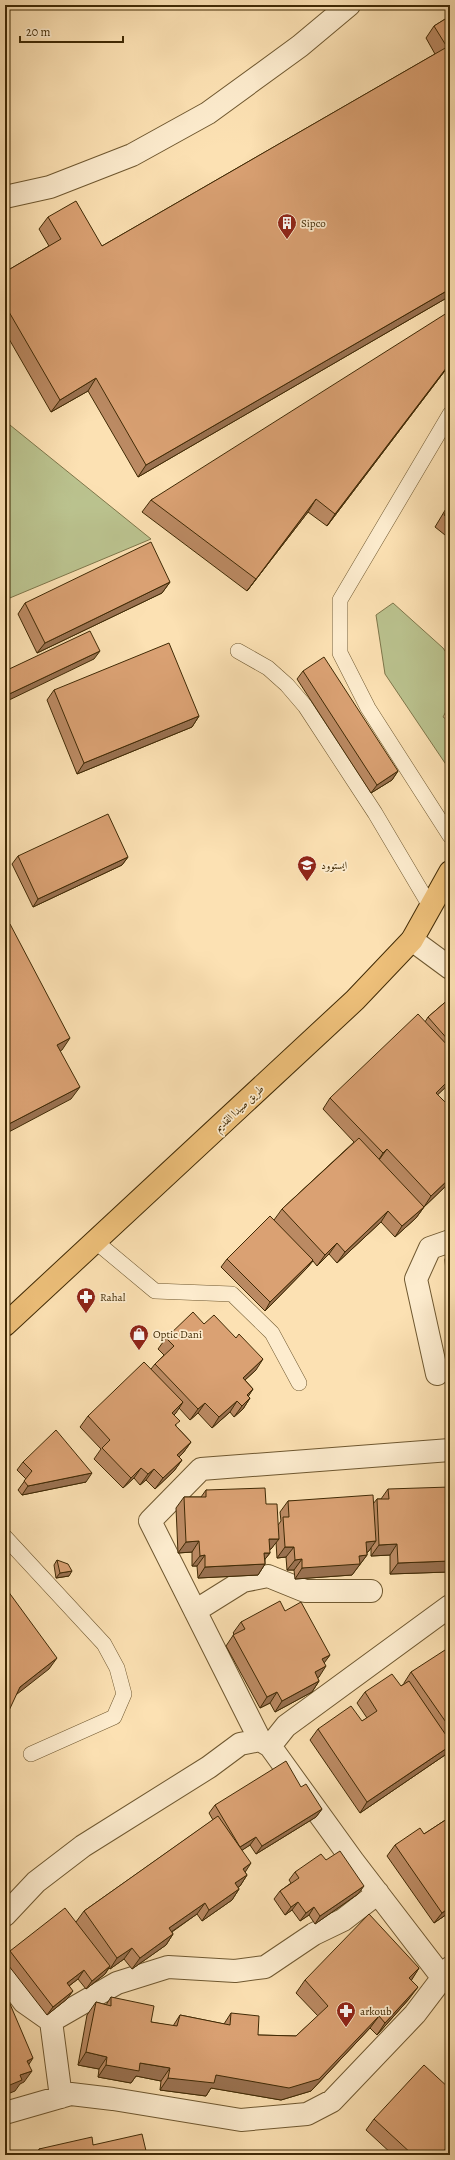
<svg xmlns="http://www.w3.org/2000/svg" width="455" height="2160" font-family="Alegreya,Amiri,serif">
  <style>
    .green { fill: #bbc38f; stroke: #7e764a }
    .lines { fill: none; stroke-linecap: round; stroke-linejoin: round }
    .lane-casing { stroke: #6f5830; stroke-width: 16 }
    .street-casing { stroke: #6f5830; stroke-width: 24 }
    .highway-casing { stroke: #402a05; stroke-width: 24 }
    .lane { stroke: #fdecce; stroke-width: 15 }
    .street { stroke: #fdecce; stroke-width: 22 }
    .highway { stroke: #eec07a; stroke-width: 22 }
    .wall { fill: #bb8a63; stroke: #402a05 }
    .shaded-wall { fill: #997150; stroke: #402a05 }
    .building { fill: #daa173; stroke: #402a05 }
    .labels { text-anchor: middle; stroke-width: 3.5; stroke-linejoin: round; paint-order: stroke }
    .poi-label { font-size: 11px; fill: #402a05; stroke: #fdecce; text-anchor: start }
    .street-label { font-size: 11px; fill: #402a05; stroke: #fdecce }
  </style>
  <rect width="100%" height="100%" fill="#fce1b3"/>
  <filter id="stains"><feTurbulence type="fractalNoise" baseFrequency=".005" numOctaves="4"/><feColorMatrix values="0 0 0 0 .2 0 0 0 0 .09 0 0 0 0 .02 0 0 0 .5 -.17"/></filter>
  <radialGradient id="worn" r=".72"><stop offset=".6" stop-color="#630" stop-opacity="0"/><stop offset="1" stop-color="#630" stop-opacity=".3"/></radialGradient>
  <path class="green" d="M5 421 151 539 5 600Z
    M393 603 443 648 450 658V704L443 717 450 722V761L447 766 385 674 376 615Z"/>
  <g class="lines">
    <g class="lane-casing">
      <path id="lane" d="M450 414 340 600V653L368 708 450 836
        M238 651 268 668 287 685 305 706 375 813 430 906
        M95 1241 155 1291 232 1294 272 1333 299 1383
        M5 1537 104 1644 117 1668 124 1694 114 1717 31 1754"/>
    </g>
    <g class="street-casing">
      <path id="street" d="M5 197 50 187 132 155 208 113 300 46 349 5
        M412 940 450 968
        M437 1374 416 1279 430 1248 450 1241
        M195 1611 243 1581 268 1576 305 1591H371
        M260 1740 150 1521 201 1469 450 1450
        M5 1915 36 1882 83 1846 209 1767 240 1744 260 1740 270 1746
        M5 1977 24 2002 51 2021
        M442 1977 353 1861 270 1746 286 1726 450 1606
        M61 2097 51 2021 117 1983 168 1967 235 1971 265 1967 314 1934 343 1920 378 1893
        M5 2113 71 2094 113 2099 241 2120 307 2114 332 2101 415 2014 450 1968"/>
    </g>
    <g class="highway-casing">
      <path id="highway" d="M5 1325 355 1000 412 940 450 872"/>
    </g>
    <use href="#lane" class="lane"/>
    <use href="#street" class="street"/>
    <use href="#highway" class="highway"/>
  </g>
  <path class="wall" d="M450 16V296L138 477 88 391 51 412 5 332V272L49 246 39 229 48 217 102 246 435 54 426 38 434 26Z
    M450 364 327 526 308 512 247 591 142 512 151 500Z
    M450 502V539L435 527Z
    M170 582 162 593 37 653 18 614 25 603Z
    M303 671 398 771 392 780 371 793 297 679Z
    M54 690 199 716 192 727 77 774 47 700Z
    M18 856 128 857 122 865 33 907 12 864Z
    M450 998V1083L437 1095 450 1107V1182L424 1207 416 1218 395 1237 381 1222 337 1263 329 1254 317 1266 313 1261 307 1268 265 1311 221 1267 227 1259 274 1220 282 1209 354 1142 323 1109 330 1098 425 1022 428 1017Z
    M450 1252V1327L445 1259Z
    M204 1324 256 1370 245 1380 253 1389 248 1396 250 1398 243 1409 234 1417 230 1412 212 1428 198 1413 190 1420 179 1408 174 1415 176 1426 191 1442 183 1453 179 1457 182 1460 174 1471 155 1489 146 1480 140 1485 134 1478 123 1488 94 1459 101 1449 80 1427 88 1416 151 1369 155 1364 164 1355 158 1349 166 1338Z
    M450 1373V1398H448L447 1378Z
    M23 1462 86 1482 22 1495 18 1490 26 1479 17 1470Z
    M388 1489 448 1572 390 1574V1555L371 1556V1548L368 1552H367V1555L352 1575 295 1579 294 1570H287L286 1557 277 1558 276 1542 271 1549 269 1550 270 1553 265 1559V1564L258 1575 198 1578 197 1566H192V1552L178 1553 176 1508 184 1497H201L206 1490 266 1504 278 1525 281 1521 280 1512 288 1501 373 1504 377 1499H381Z
    M57 1560 69 1576 56 1578 54 1565Z
    M285 1611 330 1655 324 1662 319 1677H317L319 1681 312 1692 275 1712 270 1703 260 1708 226 1646 234 1634 233 1633 241 1622Z
    M450 1657V1749L445 1755 360 1813 310 1740 318 1729 362 1721 367 1718 357 1703 365 1692 401 1686 404 1684V1683L411 1672Z
    M301 1787 322 1809 316 1817 256 1854 250 1845 242 1850 245 1872 247 1875 240 1886 238 1887 239 1889 232 1900 202 1921 197 1914 172 1932 173 1934 166 1945 132 1969 124 1959 110 1969 109 1968 105 1974 86 1989 78 1979 69 1986 67 1999 47 2015 5 1961V1958L10 1951 76 1922 84 1911 213 1820 209 1813 215 1805Z
    M450 1817V1912L434 1923 387 1856 395 1845 424 1834Z
    M326 1860 358 1894 315 1924 309 1915 300 1921 292 1910 285 1915 274 1899 280 1891 291 1883 289 1880 295 1872Z
    M419 1968 411 1980 409 1999 377 2035 370 2028 311 2091 281 2100 211 2088 206 2096 160 2090 161 2081 136 2076 131 2083 98 2077 99 2069 78 2065 87 2015 96 2002 106 2005 111 1997 151 2022 173 2026 180 2015 224 2024 231 2013 258 2035 296 2036 318 2016 296 1993 305 1980Z
    M450 2089V2147L442 2155H393L366 2130 374 2119Z
    M93 2145 147 2155H35L39 2149Z"/>
  <path class="shaded-wall" d="M450 289V296L138 477 146 465Z
    M450 363V364L327 526 335 514Z
    M96 378 88 391 51 412 60 400Z
    M316 499 308 512 247 591Z
    M170 582 162 593 37 653 45 643Z
    M100 651 94 659 5 702V696Z
    M199 716 192 727 77 774 84 763Z
    M398 771 392 780 371 793 377 785Z
    M128 857 122 865 33 907 38 899Z
    M70 1038 62 1050 49 1057 57 1045Z
    M450 1079V1083L428 1104 436 1093Z
    M80 1087 71 1099 5 1134V1126Z
    M387 1149 379 1160 376 1164 383 1153Z
    M450 1178V1182L424 1207 431 1196Z
    M424 1207 416 1218 395 1237 402 1226Z
    M388 1211 381 1222 337 1263 345 1252Z
    M337 1243 329 1254 317 1266 325 1255Z
    M313 1260 307 1268 265 1311 270 1302Z
    M263 1359 256 1370 235 1389 243 1378Z
    M253 1389 246 1400 247 1395Z
    M250 1398 243 1409 234 1417 242 1406Z
    M237 1401 230 1412 212 1428 219 1417Z
    M183 1402 176 1413 165 1424 172 1413Z
    M205 1403 198 1413 190 1420 198 1409Z
    M191 1442 183 1453 170 1466 177 1455Z
    M182 1460 174 1471 155 1489 163 1478Z
    M141 1468 134 1478 123 1488 131 1478Z
    M154 1469 146 1480 140 1485 148 1474Z
    M92 1473 86 1482 22 1495 28 1486Z
    M269 1539H279L271 1549 261 1550Z
    M199 1541 192 1552 178 1553 186 1542Z
    M376 1541 368 1552 358 1553 366 1542Z
    M397 1544 390 1555 371 1556 379 1545Z
    M285 1547H294L286 1557 277 1558Z
    M264 1553H270L262 1563Z
    M205 1555 197 1566H192L200 1556Z
    M367 1555 352 1575 295 1579 302 1568 359 1556Z
    M302 1559 294 1570H287L295 1560Z
    M450 1561V1569L448 1572 390 1574 398 1563Z
    M265 1564 258 1575 198 1578 205 1567Z
    M72 1571 69 1576 56 1578 60 1573Z
    M330 1655 322 1666V1659Z
    M57 1658 49 1669 12 1698 20 1687Z
    M326 1666 319 1677 307 1683 315 1672Z
    M319 1681 312 1692 275 1712 282 1701Z
    M277 1692 270 1703 260 1708 267 1697Z
    M450 1746V1748L445 1755 360 1813 367 1802Z
    M322 1809 316 1817 256 1854 262 1846Z
    M256 1837 250 1845 235 1855 240 1847Z
    M251 1863 244 1874 243 1869Z
    M247 1875 240 1886 228 1894 235 1883Z
    M364 1886 358 1894 315 1924 320 1916Z
    M239 1889 232 1900 202 1921 209 1910Z
    M298 1902 292 1910 285 1915 291 1907Z
    M205 1903 197 1914 161 1939 169 1928Z
    M314 1907 309 1915 300 1921 306 1913Z
    M450 1907V1912L434 1923 442 1913Z
    M173 1934 166 1945 132 1969 140 1958Z
    M132 1948 124 1959 110 1969 117 1958Z
    M110 1966 105 1974 86 1989 92 1981Z
    M419 1968 411 1981 409 1978Z
    M84 1970 78 1979 61 1992 67 1983Z
    M418 1987 409 1999 377 2035 385 2023Z
    M73 1991 67 1999 47 2015 53 2007Z
    M379 2016 370 2028 311 2091 281 2100 211 2088 206 2096 160 2090 168 2078 216 2075Z
    M86 2052 107 2057 99 2069 78 2065Z
    M33 2058 26 2069 27 2061Z
    M140 2063 170 2068 161 2081 136 2076 131 2083 98 2077 106 2065Z
    M32 2071 24 2082 20 2084 15 2091 5 2095V2087L20 2075Z
    M450 2144V2147L442 2155H440Z"/>
  <path class="building" d="M450 16V289L146 465 96 378 60 400 5 305V272L61 239 48 217 76 201 102 246 447 47 434 26Z
    M450 311V363L335 514 316 499 256 579 151 500Z
    M450 504V520L444 515Z
    M151 542 170 582 45 643 25 603Z
    M90 631 100 651 5 696V671Z
    M169 643 199 716 84 763 54 690Z
    M324 657 398 771 377 785 303 671Z
    M108 814 128 857 38 899 18 856Z
    M10 924 70 1038 57 1045 80 1087 5 1126V927Z
    M450 998V1042L428 1017Z
    M418 1014 450 1048V1079L436 1093 450 1107V1178L431 1196 387 1149 383 1153 330 1098Z
    M359 1138 424 1207 402 1226 388 1211 345 1252 337 1243 325 1255 282 1209Z
    M270 1216 313 1260 270 1302 227 1259Z
    M193 1312 204 1324 214 1315 236 1338 239 1334 263 1359 243 1378 253 1389 247 1395 250 1398 242 1406 237 1401 219 1417 205 1403 198 1409 155 1364 174 1346 166 1338Z
    M144 1362 183 1402 172 1413 180 1421 175 1425 191 1442 177 1455 182 1460 163 1478 154 1469 148 1474 141 1468 131 1478 102 1448 110 1440 88 1416Z
    M56 1430 92 1473 28 1486 24 1481 32 1471 23 1462Z
    M450 1487V1561L398 1563 397 1544 379 1545 377 1499H389L388 1489Z
    M265 1488 266 1504H277L279 1539H269L270 1553H264L265 1564 205 1567V1555L200 1556 199 1541 186 1542 184 1497H206V1490Z
    M373 1495 376 1541 366 1542 367 1555 359 1556 360 1564 302 1568V1559L295 1560 294 1547H285L283 1517H289L288 1501Z
    M57 1560 68 1564 72 1571 60 1573Z
    M5 1587 57 1658 20 1687 5 1719Z
    M280 1601 285 1611 301 1602 330 1655 322 1659 326 1666 315 1672 319 1681 282 1701 277 1692 267 1697 233 1635 245 1629 241 1622Z
    M445 1650 450 1657V1728L411 1672Z
    M392 1674 401 1686 409 1681 450 1741V1746L367 1802 318 1729 351 1706 362 1721 377 1711 365 1692Z
    M286 1761 301 1787 306 1784 322 1809 262 1846 256 1837 240 1847 215 1805Z
    M218 1816 251 1863 243 1869 247 1875 235 1883 239 1889 209 1910 205 1903 169 1928 173 1934 140 1958 132 1948 117 1958 84 1911Z
    M450 1817V1907L442 1913 395 1845 420 1828 424 1834Z
    M340 1851 364 1886 320 1916 314 1907 306 1913 298 1902 291 1907 280 1891 299 1878 295 1872 321 1854 326 1860Z
    M65 1908 110 1966 92 1981 84 1970 67 1983 73 1991 53 2007 10 1951Z
    M369 1914 419 1968 409 1978 418 1987 385 2023 379 2016 319 2079 289 2088 216 2075 214 2083 168 2078 170 2068 140 2063 139 2071 106 2065 107 2057 86 2052 96 2002 111 2006V1997L154 2006 151 2022 177 2026 180 2015 230 2025 231 2013 259 2016 258 2035 296 2036 328 2006 305 1980Z
    M10 2004 33 2058 27 2061 32 2071 20 2075 22 2080 5 2087V2006Z
    M424 2065 450 2089V2144L440 2155H413L374 2119Z
    M142 2134 147 2155H41L39 2149 92 2137 93 2145Z"/>
  <defs>
    <g id="building-pin" transform="scale(1)"><path d="M0 17L-7.5 6A9.5 9.5 0 1 1 7.5 6Z" fill="#8f2418" stroke="#fdecce"/><path d="M-4-6H4V6H1V3H-1V6H-4ZM-2.5-4.3h1.7v1.8h-1.7ZM.8-4.3h1.7v1.8H.8ZM-2.5-1h1.7V.8h-1.7ZM.8-1h1.7V.8H.8Z" fill="#fff"/></g>
    <g id="school-pin" transform="scale(1)"><path d="M0 17L-7.5 6A9.5 9.5 0 1 1 7.5 6Z" fill="#8f2418" stroke="#fdecce"/><path d="M0-5L7-2L0 1L-7-2ZM-4 1L0 2.5L4 1V4Q0 6-4 4Z" fill="#fff"/></g>
    <g id="pharmacy-pin" transform="scale(1)"><path d="M0 17L-7.5 6A9.5 9.5 0 1 1 7.5 6Z" fill="#8f2418" stroke="#fdecce"/><path d="M-2-6h4v4h4v4h-4v4h-4v-4h-4v-4h4Z" fill="#fff"/></g>
    <g id="shop-pin" transform="scale(1)"><path d="M0 17L-7.5 6A9.5 9.5 0 1 1 7.5 6Z" fill="#8f2418" stroke="#fdecce"/><path d="M-5-2.5h2.3a2.7 3.5 0 0 1 5.4 0H5L5.5 6h-11ZM-1.5-2.5h3a1.5 2.3 0 0 0-3 0Z" fill="#fff"/></g>
  </defs>
  <g fill-rule="evenodd">
    <use href="#building-pin" x="287" y="223"/>
    <use href="#school-pin" x="307" y="865"/>
    <use href="#pharmacy-pin" x="86" y="1297"/>
    <use href="#shop-pin" x="139" y="1334"/>
    <use href="#pharmacy-pin" x="346" y="2011"/>
  </g>
  <g class="labels">
    <g class="poi-label">
      <text x="301" y="227">Sipco</text>
      <text x="321" y="869">ايستوود</text>
      <text x="100" y="1301">Rahal</text>
      <text x="153" y="1338">Optic Dani</text>
      <text x="360" y="2015">arkoub</text>
    </g>
    <g class="street-label">
      <text transform="translate(239 1108) rotate(-43)" y="4">طريق صيدا القديم</text>
    </g>
  </g>
  <rect width="455" height="2160" fill="none" stroke="#fce1b3" stroke-width="20"/>
  <rect x="6" y="6" width="443" height="2148" fill="none" stroke="#402a05" stroke-width="2"/>
  <rect x="10" y="10" width="435" height="2140" fill="none" stroke="#402a05"/>
  <path d="M20 36v6h103v-6" fill="none" stroke="#402a05" stroke-width="2"/>
  <text x="26" y="36" font-size="12" fill="#402a05" stroke="#fdecce" stroke-width="3" paint-order="stroke">20 m</text>
  <rect width="100%" height="100%" filter="url(#stains)"/>
  <rect width="100%" height="100%" fill="url(#worn)"/>
</svg>
